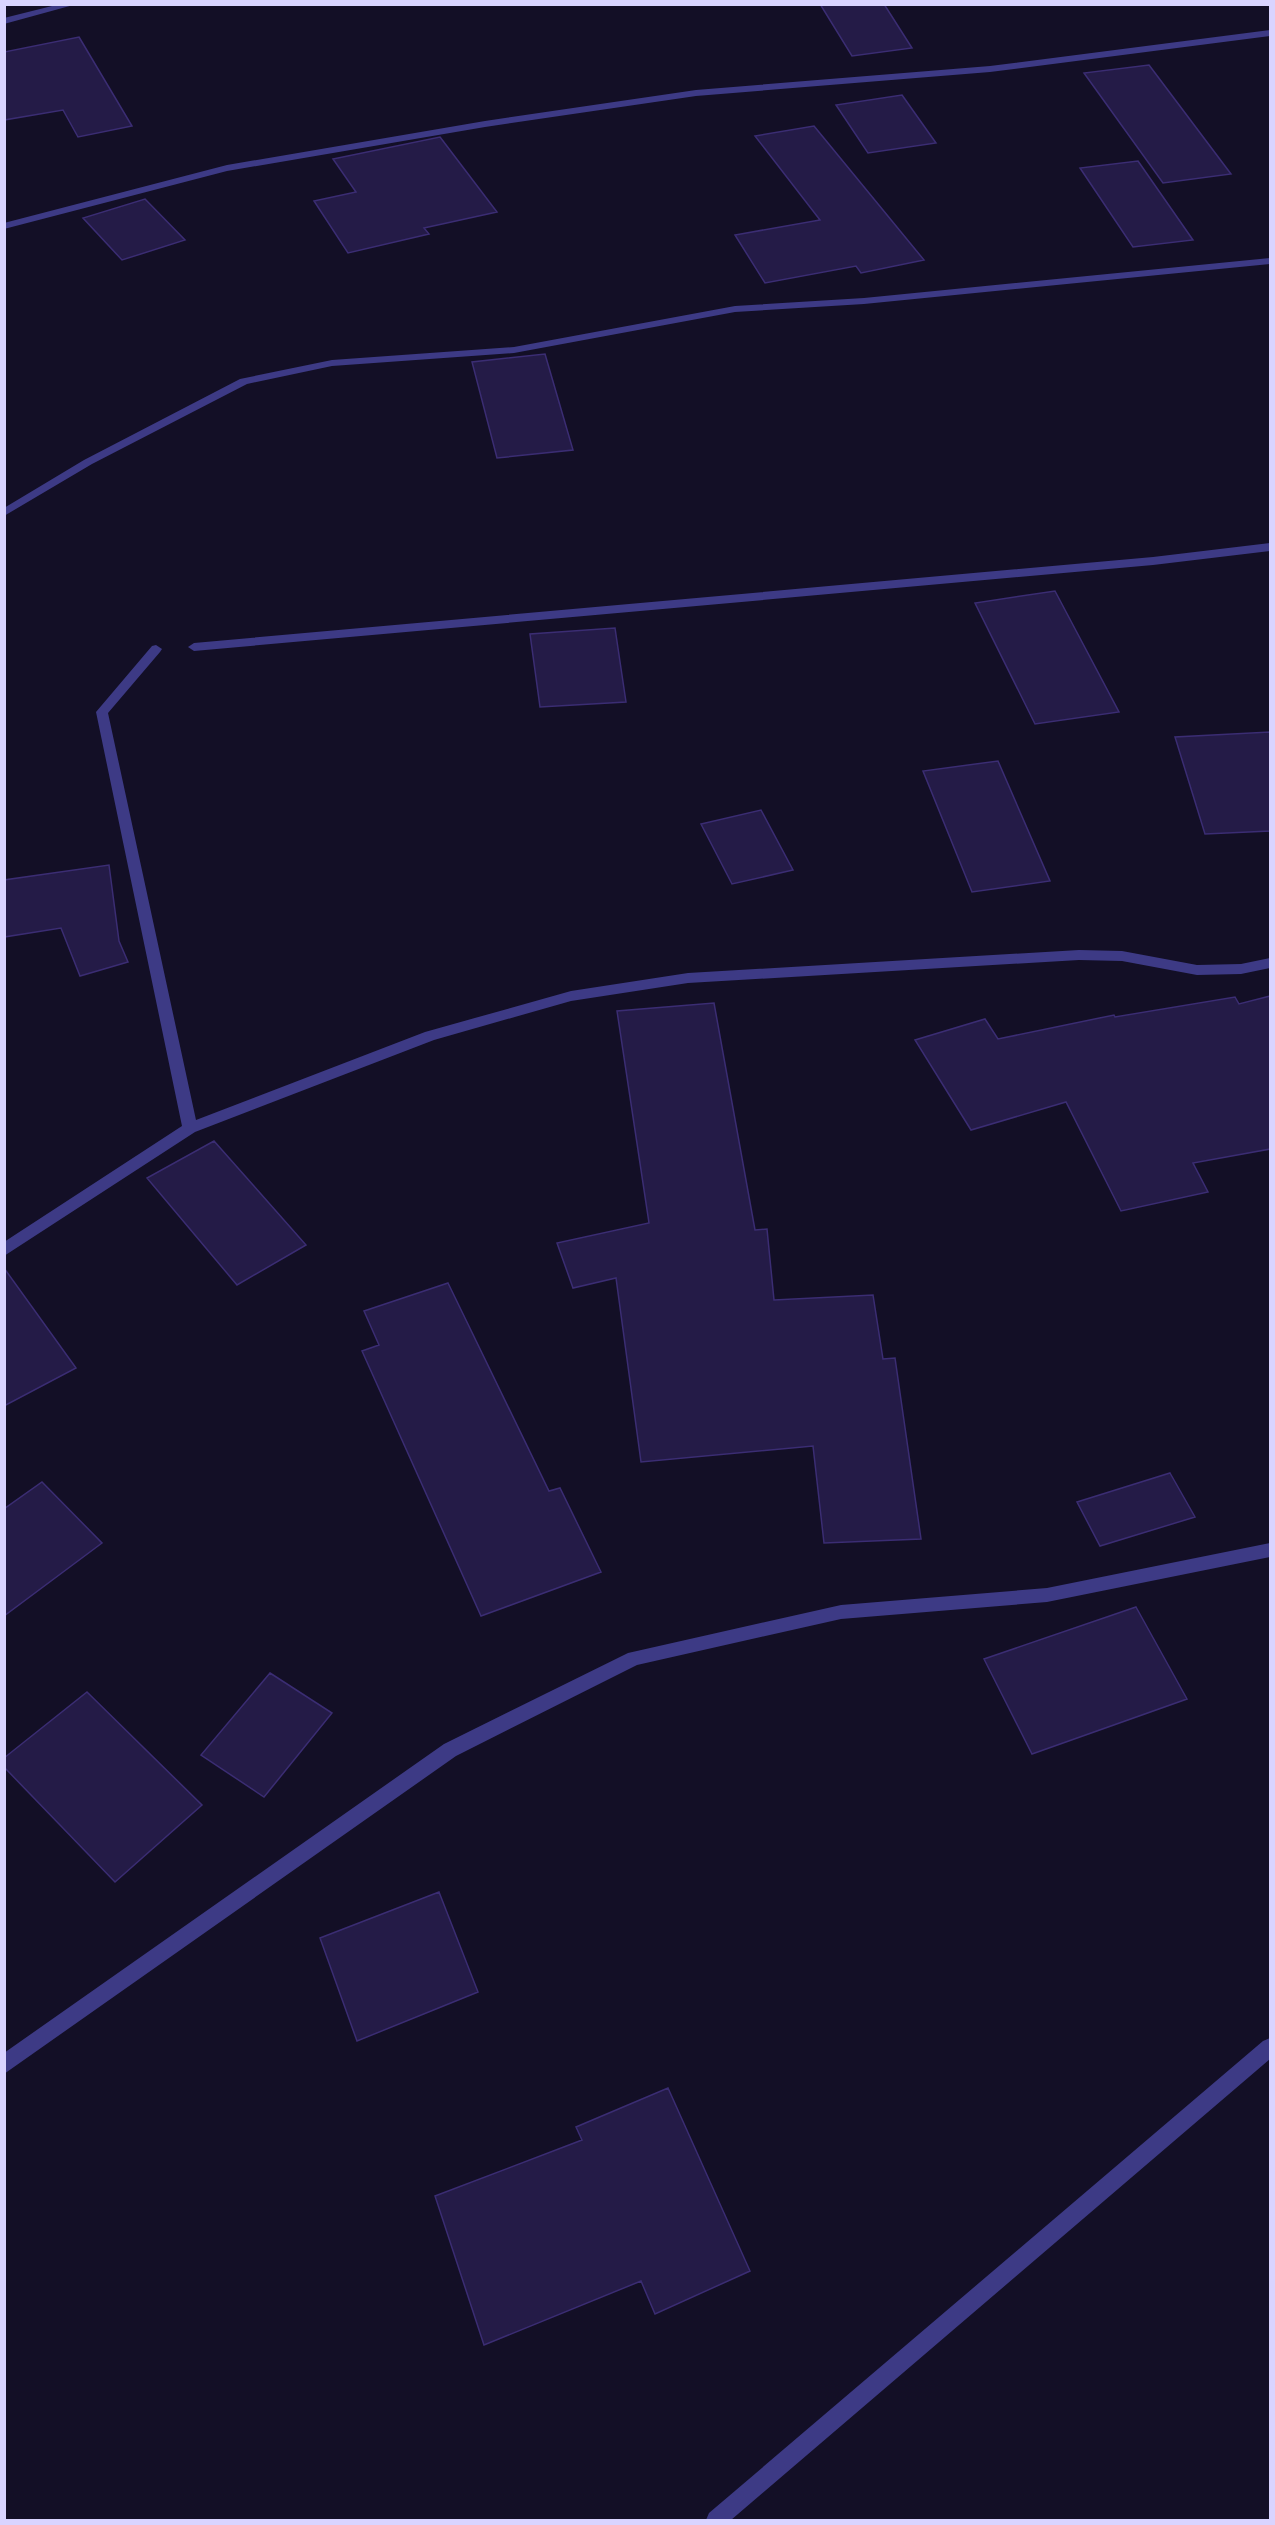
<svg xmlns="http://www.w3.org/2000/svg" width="1275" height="2525" font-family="'DM Sans',sans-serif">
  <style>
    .building { fill: #241b47; stroke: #3b2d73; stroke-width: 1.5 }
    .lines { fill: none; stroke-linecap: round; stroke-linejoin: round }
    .street { fill: #3d3a85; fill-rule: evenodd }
  </style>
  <rect width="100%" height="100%" fill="#130f26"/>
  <path class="building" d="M820 4H884L912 48 852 56Z
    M79 37 132 126 78 137 63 110 4 120V52Z
    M1149 65 1231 174 1163 183 1084 73Z
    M902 95 936 143 868 153 836 105Z
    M814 126 924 260 861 273 856 266 765 283 735 235 820 220 755 136Z
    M440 137 497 212 424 228 429 234 348 253 314 201 356 192 333 159Z
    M1138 161 1193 240 1133 247 1080 168Z
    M145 199 185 240 122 260 83 218Z
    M545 354 573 450 497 458 472 362Z
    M1055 591 1119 712 1035 724 975 603Z
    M615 628 626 702 540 707 530 634Z
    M1270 732V831L1205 834 1175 737Z
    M998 761 1050 881 972 892 923 771Z
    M761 810 793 870 732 884 701 824Z
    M109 865 119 941 128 962 80 976 61 928 4 937V880Z
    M1270 996V1149L1193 1163 1208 1192 1121 1211 1066 1102 971 1130 915 1040 985 1019 998 1039 1114 1015 1115 1017 1235 997 1239 1004Z
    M714 1003 755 1230 767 1229 774 1300 873 1295 883 1359 895 1358 921 1539 824 1543 813 1446 641 1462 616 1278 573 1288 557 1243 649 1223 617 1011Z
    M214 1141 306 1245 237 1285 147 1178Z
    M4 1268 76 1368 4 1406Z
    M448 1283 549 1491 560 1488 601 1572 481 1616 362 1351 379 1345 364 1311Z
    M1170 1473 1195 1517 1100 1546 1077 1502Z
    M42 1482 102 1543 4 1616V1509Z
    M1136 1607 1187 1699 1032 1754 984 1659Z
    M270 1673 332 1713 264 1797 201 1755Z
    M87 1692 202 1805 115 1882 4 1767V1758Z
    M439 1892 478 1992 357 2041 320 1938Z
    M668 2088 750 2271 655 2314 641 2281 484 2345 435 2196 582 2140 576 2127Z"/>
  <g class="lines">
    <path class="street" d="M60 4H77L4 24V18Z
      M1270 30V36L990 72 696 96 485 127 227 171 4 229V223L227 165 485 121 696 90 990 66Z
      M1270 258V264L864 304 735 312 514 353 332 366 247 384 92 464 4 516V508L84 460 240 379 332 360 514 347 735 306 864 298Z
      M1270 543V551L1153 565 194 651 188 647 194 643 1153 557Z
      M156 645 162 649 160 652 108 713 196 1120 425 1032 571 991 688 973 1079 950 1122 951 1197 965 1241 964 1270 958V968L1241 974 1197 975 1122 961 1079 960 688 983 571 1001 434 1040 195 1132 4 1256V1242L182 1126 96 712 152 646Z
      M1270 1543V1557L1047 1602 841 1619 637 1665 456 1756 4 2074V2053L444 1744 628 1653 841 1605 1047 1588Z
      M1270 2038V2059L731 2520H706L709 2513 1263 2041Z"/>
  </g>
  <rect width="1275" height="2525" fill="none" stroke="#d9d4ff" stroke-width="12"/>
</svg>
